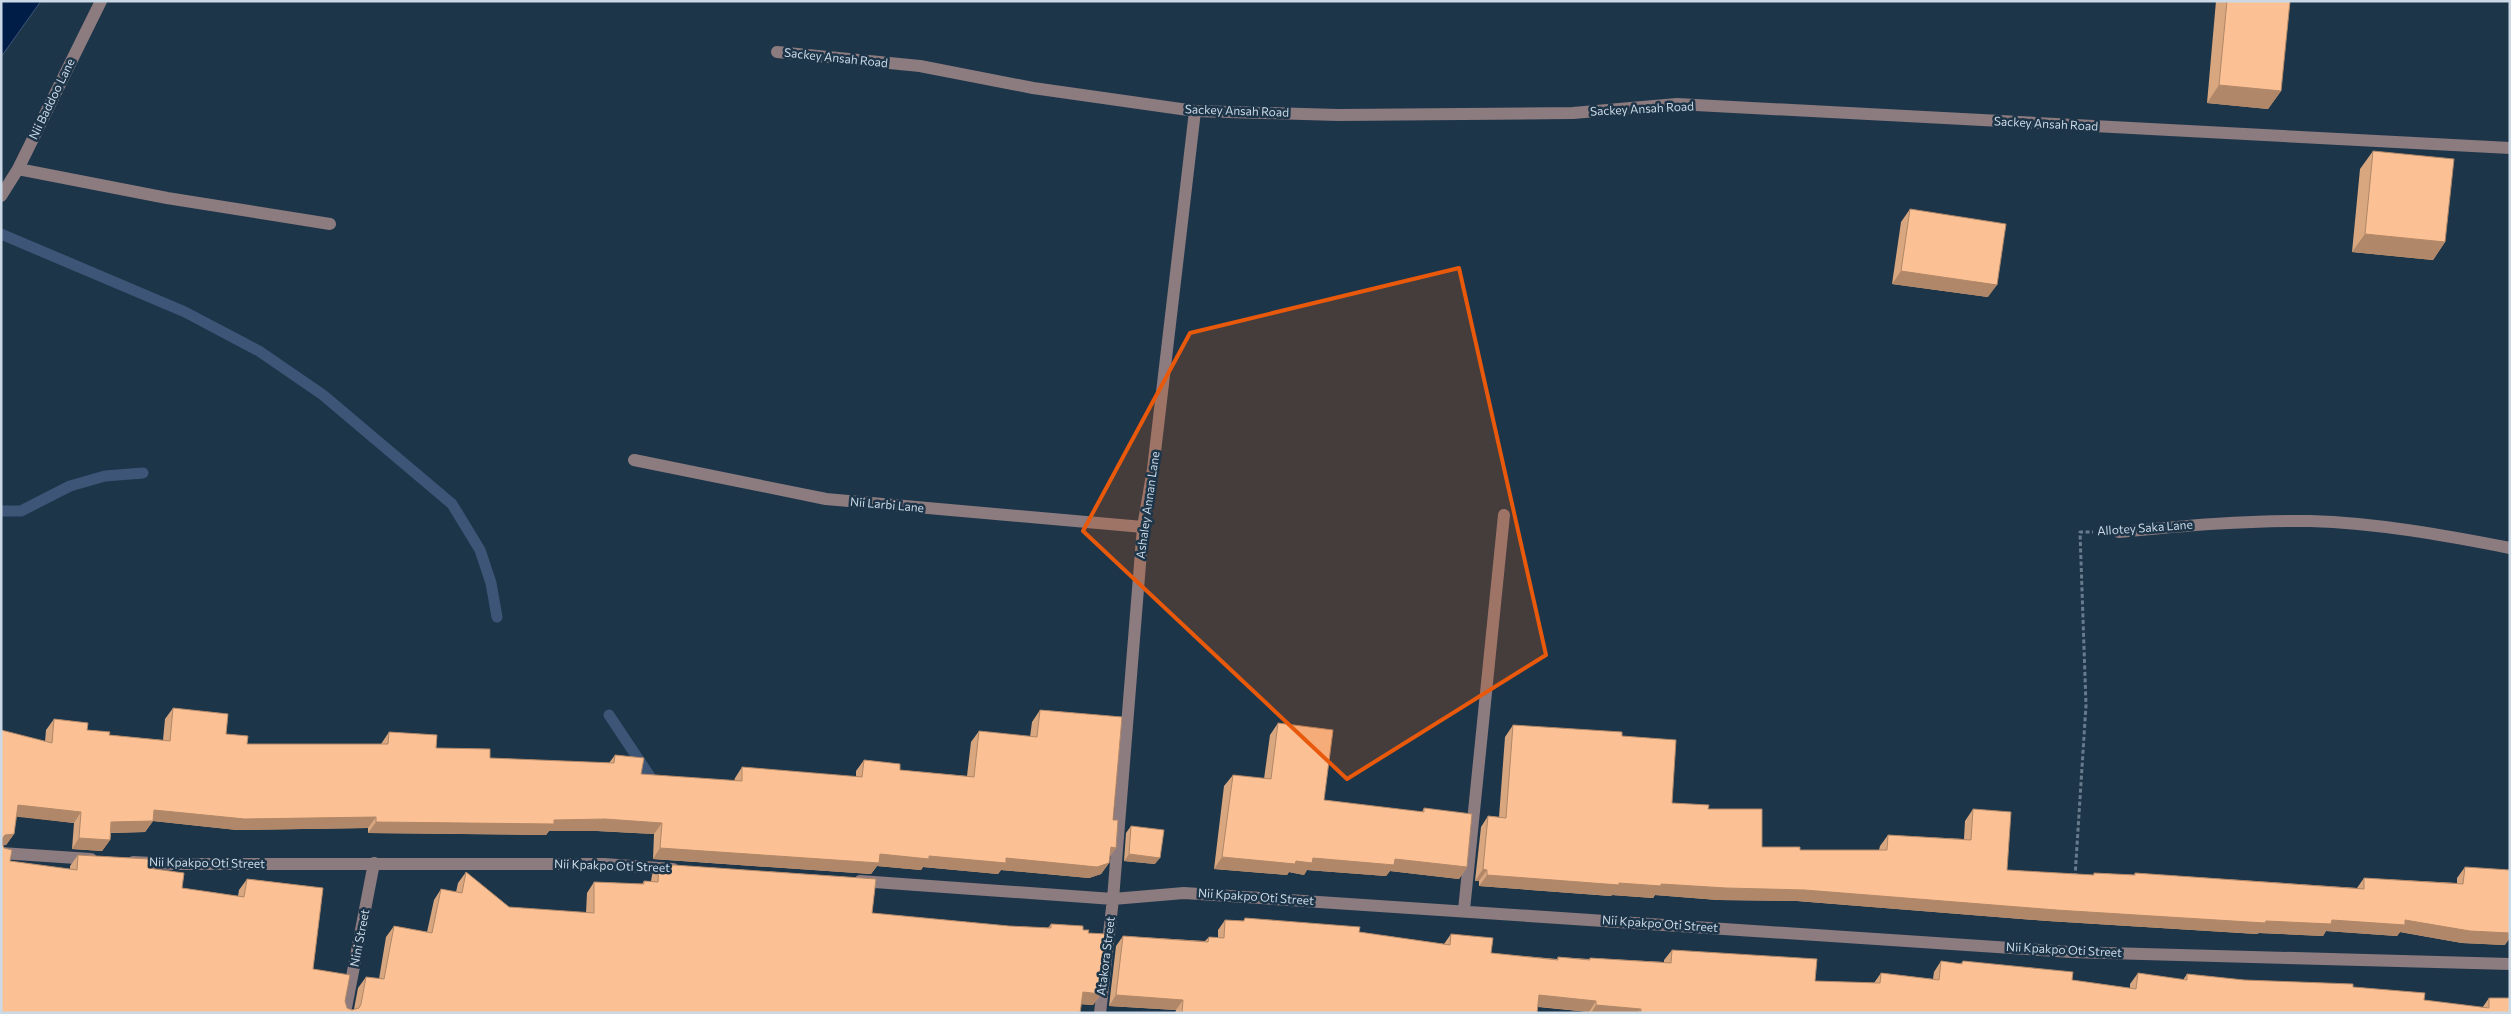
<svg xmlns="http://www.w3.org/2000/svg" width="2511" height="1014" font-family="Commissioner,sans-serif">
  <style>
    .water { fill: #001d48; stroke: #3d5577 }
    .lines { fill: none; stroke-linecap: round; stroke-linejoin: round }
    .stream { stroke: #3d5577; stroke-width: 11 }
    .path { stroke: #677b8c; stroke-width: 3; stroke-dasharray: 4 2.5; stroke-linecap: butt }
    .minor { stroke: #8c7b7f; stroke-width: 12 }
    .wall { fill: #d8a67f }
    .shaded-wall { fill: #b08768 }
    .building { fill: #fbc194; stroke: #b08768 }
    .marked { fill: #e8590c; fill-opacity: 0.2; stroke: #e8590c; stroke-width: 4; stroke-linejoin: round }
    .labels { text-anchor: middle; stroke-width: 5; stroke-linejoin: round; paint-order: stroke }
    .street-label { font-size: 12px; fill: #cbd9e6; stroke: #1d3549 }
  </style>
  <rect width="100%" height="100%" fill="#1d3549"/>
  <path class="water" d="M1 1H41L1 57Z"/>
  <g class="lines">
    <path class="stream" d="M1 234 185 312 259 351 323 395 452 504 480 550 491 583 497 617
      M1 511H21L70 486 105 476 143 473
      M609 715 657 787"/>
    <path class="path" d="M2075 877 2086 705 2080 532H2093"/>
    <path class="minor" d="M777 52 920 66 1033 88 1195 111 1338 115 1573 113 1677 104 2510 148
      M18 169 167 198 330 224
      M1 196 18 169 101 1
      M634 460 826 499 1143 527
      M2119 532C2182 526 2246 520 2310 521 2377 523 2444 535 2510 548
      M1 853 91 859
      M133 862 172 864H604L673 869
      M860 881 1113 899 1184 893 2071 952 2510 964
      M1464 910 1504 515
      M345 1013 374 863
      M1100 1013 1113 899 1143 527 1153 469 1195 111"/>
  </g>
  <path class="wall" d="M2216 1H2290L2281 91 2268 109 2207 103Z
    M2373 151 2445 242 2433 260 2352 252 2360 169Z
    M1910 209 1988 297 1892 284 1901 222Z
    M173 708 228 714 226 734 248 736 247 744H381L389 732 437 735 436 748 490 749V758L609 763 615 755 644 758 641 774 734 781 735 778 742 767 856 777V771L864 760 900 764V770L967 776 971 742 979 731 1030 737 1032 722 1040 710 1122 717 1113 820H1118L1116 848 1110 856 1109 863 1101 874 1089 878 1001 870 998 874 923 867 921 870 877 866 871 874 653 859 654 834 597 831H549L546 835 368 833V828L237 830 153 821 145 832 111 833 110 840 102 851 72 849 74 823 16 816 14 834 6 845H3L4 848 12 850 10 861 70 869V866L78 855 149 859 148 868 184 873 182 888 238 896 239 890 247 879 323 888 313 969 350 975 345 1001 347 1008 352 1010 354 1009 358 988 366 977 379 979 386 937 394 926 427 932 434 900 441 889 456 892 458 883 466 872 509 907 586 913 587 893 594 882 642 884 644 881H651L652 875 659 864 876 879 872 913 1009 926 1048 928 1051 924 1083 926V930H1089L1088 933 1107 934 1101 994 1093 1005 1081 1004 1080 1013H1V730L45 742 46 730 54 719 88 723 87 730 110 732 109 735 163 740 165 719Z
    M1278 723 1324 800 1422 812 1424 808 1467 867 1459 879 1390 871 1386 876 1307 870 1304 875 1289 872 1287 875 1214 869 1224 786 1233 775 1264 779 1270 735Z
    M1513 725 1622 736 1672 803 1708 809 1762 847 1800 850H1879L1880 846 1888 835 1964 839 1965 821 1973 809 2007 870 2093 875 2094 873 2134 875 2135 873 2357 888 2364 878 2457 883V878L2465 867 2505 945 2462 943 2400 932 2397 936 2326 931 2323 936 2259 933 2257 934 2048 921 1797 901 1718 900 1655 895 1653 898 1612 895 1611 896 1479 886V881H1475L1481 827 1488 816 1499 817 1505 737Z
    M1131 826 1155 864 1124 861 1126 833Z
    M1245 918 1359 932 1444 944 1451 934 1491 953 1557 959 1558 957 1589 959 1590 958 1664 962V960L1672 950 1815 981 1874 983 1881 973 1933 979 1934 972 1941 961 1960 964 1963 961 2072 980 2130 988V984L2138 973 2183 980 2187 974 2244 980 2353 987 2424 1000 2482 1008 2489 998 2510 1013H1589V1012L1538 1007 1537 1013H1175L1176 1010 1109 1006 1116 946 1123 936 1205 941 1209 937 1218 938V930L1225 920 1243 921Z"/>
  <path class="shaded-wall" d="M2219 85 2281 91 2268 109 2207 103Z
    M2365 234 2445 242 2433 260 2352 252Z
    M1901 271 1997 285 1988 297 1892 284Z
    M18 805 81 812 74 823 10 816Z
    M154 810 376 817 368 828 237 830 153 821 145 832 104 833 111 822Z
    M605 819 662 823 654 834 597 831H549L546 835 368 833 376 822Z
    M14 834 6 845 1 846V840L5 835Z
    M79 838 110 840 102 851 72 849Z
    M1111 847 1116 848 1108 859Z
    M660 848 880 854 1006 858 1109 863 1101 874 1089 878 1001 870 998 874 923 867 921 870 877 866 871 874 653 859Z
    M1129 854 1160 858 1155 864 1124 861Z
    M1222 857 1296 861 1313 858 1395 859 1467 867 1459 879 1390 871 1386 876 1307 870 1304 875 1289 872 1287 875 1214 869Z
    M1483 869 1487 870 1479 881H1475Z
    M1487 875 1805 890 2266 921 2332 920H2405L2510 929V938L2505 945 2462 943 2400 932 2397 936 2326 931 2323 936 2259 933 2257 934 2048 921 1797 901 1718 900 1655 895 1653 898 1612 895 1611 896 1479 886Z
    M1083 992 1101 994 1093 1005 1075 1004Z
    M1116 995 1183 1000 1176 1010 1109 1006Z
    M1539 995 1596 1001 1589 1012 1532 1006Z
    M1596 1005 1641 1009 1638 1013H1591Z"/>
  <path class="building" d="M2227 1H2290L2281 91 2219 85Z
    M2373 151 2454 159 2445 242 2365 234Z
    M1910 209 2006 224 1997 285 1901 271Z
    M173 708 228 714 226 734 248 736 247 744H388L389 732 437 735 436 748 490 749V758L614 763 615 755 644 758 641 774 742 781V767L862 777 864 760 900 764V770L974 777 979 731 1037 737 1040 710 1122 717 1113 820H1118L1116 848 1111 847 1109 863 1097 867 1006 858V863L929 856V859L880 854 879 863 660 848 662 823 605 819 554 820V824L376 822V817L245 819 154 810 153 821 111 822 110 840 79 838 81 812 18 805 14 834 5 835 1 840V730L52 743 54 719 88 723 87 730 110 732 109 735 170 741Z
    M1278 723 1333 730 1324 800 1424 812V808L1472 814 1467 867 1395 859 1394 865 1313 858 1312 863 1296 861 1295 864 1222 857 1233 775 1271 779Z
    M1513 725 1622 732V736L1676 740 1672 803 1709 805 1708 809H1762V847H1800V850H1887L1888 835 1971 840 1973 809 2011 812 2007 870 2094 875V873L2135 875V873L2364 889V878L2463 884 2465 867 2510 870V933L2470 931 2405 920V925L2332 920 2331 924 2266 921 2265 923 2056 910 1805 890 1726 888 1661 884V886L1619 883V885L1487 875V870L1483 869 1488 816 1506 818Z
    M1131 826 1164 830 1160 858 1129 854Z
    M1 842 4 848 12 850 10 861 77 870 78 855 149 859 148 868 184 873 182 888 244 897 247 879 323 888 313 969 350 975 345 1001 347 1008 352 1010 359 1008 361 1004 366 977 384 979 394 926 432 933 441 889 462 893 466 872 509 907 594 913V882L644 884V881L658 882 659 864 876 879 872 913 1009 926 1051 928V924L1083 926V930H1089L1088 933 1107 934 1101 994 1083 992 1080 1013H1Z
    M1245 918 1360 927 1359 932 1450 945 1451 934 1493 938 1491 953 1558 960V957L1590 960V958L1671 963 1672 950 1817 959 1815 981 1880 983 1881 973 1939 980 1941 961 1962 964 1963 961 2073 972 2072 980 2136 989 2138 973 2187 980V974L2244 980 2353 984V987L2425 993 2424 1000 2489 1008V998H2510V1013H1641V1009L1596 1005V1001L1539 995 1537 1013H1182L1183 1000 1116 995 1123 936 1208 942 1209 937 1224 938 1225 920 1244 921Z"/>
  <path class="marked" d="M1459 268 1546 655 1347 779 1083 531 1190 333Z"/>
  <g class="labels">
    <g class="street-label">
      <text transform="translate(836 58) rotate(6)" y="4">Sackey Ansah Road</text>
      <text transform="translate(52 99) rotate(-64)" y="4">Nii Baddoo Lane</text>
      <text transform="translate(1642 109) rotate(-3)" y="4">Sackey Ansah Road</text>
      <text transform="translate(1237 111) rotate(2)" y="4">Sackey Ansah Road</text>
      <text transform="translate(2046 124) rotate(3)" y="4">Sackey Ansah Road</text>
      <text transform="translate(887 505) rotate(5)" y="4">Nii Larbi Lane</text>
      <text transform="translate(1148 505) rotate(-82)" y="4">Ashaley Annan Lane</text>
      <text transform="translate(2145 528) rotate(-4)" y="4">Allotey Saka Lane</text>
      <text transform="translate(207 863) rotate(1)" y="4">Nii Kpakpo Oti Street</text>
      <text transform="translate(612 866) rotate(2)" y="4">Nii Kpakpo Oti Street</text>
      <text transform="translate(1256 897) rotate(4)" y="4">Nii Kpakpo Oti Street</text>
      <text transform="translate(1660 924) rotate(4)" y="4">Nii Kpakpo Oti Street</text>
      <text transform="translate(360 938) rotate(-79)" y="4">Nini Street</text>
      <text transform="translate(2064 950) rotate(3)" y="4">Nii Kpakpo Oti Street</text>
      <text transform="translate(1106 956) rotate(-83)" y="4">Atakora Street</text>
    </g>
  </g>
  <rect width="2511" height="1014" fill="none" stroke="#cbd9e6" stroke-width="5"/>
</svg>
